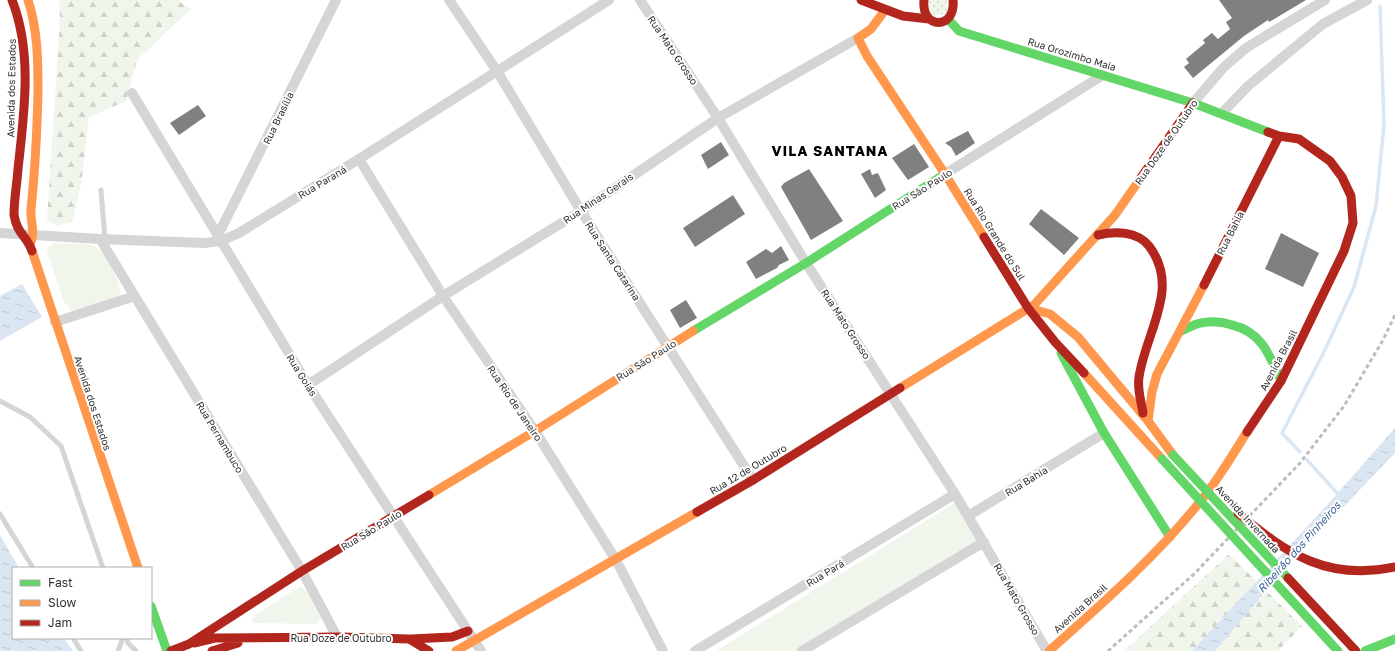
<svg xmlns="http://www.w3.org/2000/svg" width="1395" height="651" font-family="'Golos Text',sans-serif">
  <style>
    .grass { fill: url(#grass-dots) }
    .forest { fill: url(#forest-firs) }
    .park { fill: #f1f6ed }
    .water { fill: url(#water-ripples) }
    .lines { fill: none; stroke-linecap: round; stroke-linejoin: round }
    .stream { stroke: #dbe6f3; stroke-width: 3.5 }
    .building { fill: #808080 }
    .lane { stroke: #d5d5d5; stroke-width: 5 }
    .street { stroke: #d5d5d5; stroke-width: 10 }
    .fast { stroke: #63d668; stroke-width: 9 }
    .slow { stroke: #ff974d; stroke-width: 9 }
    .jam { stroke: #b3261e; stroke-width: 9 }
    .rail { stroke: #bdbdbd; stroke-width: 3; stroke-dasharray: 4 3; stroke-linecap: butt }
    .fast-bridge { stroke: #63d668; stroke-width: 9 }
    .jam-bridge { stroke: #b3261e; stroke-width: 9 }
    .labels { text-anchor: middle; stroke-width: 4; stroke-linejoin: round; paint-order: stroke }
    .street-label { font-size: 10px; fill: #313131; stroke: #fff }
    .water-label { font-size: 11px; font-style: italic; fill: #3a6498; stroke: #fff }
    .district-label { font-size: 14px; font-weight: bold; letter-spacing: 1px; fill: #000; stroke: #fff }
  </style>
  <defs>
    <pattern id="grass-dots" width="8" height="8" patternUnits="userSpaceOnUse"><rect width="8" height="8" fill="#f1f6ed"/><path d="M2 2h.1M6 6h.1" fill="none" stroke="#cfd3cc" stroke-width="1.8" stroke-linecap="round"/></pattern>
    <pattern id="forest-firs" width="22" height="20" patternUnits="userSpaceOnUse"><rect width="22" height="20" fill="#f1f6ed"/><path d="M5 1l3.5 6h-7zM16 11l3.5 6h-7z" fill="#cfd3cc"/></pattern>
    <pattern id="water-ripples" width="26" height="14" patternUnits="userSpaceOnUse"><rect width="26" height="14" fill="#dbe6f3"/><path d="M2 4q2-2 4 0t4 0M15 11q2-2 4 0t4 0" fill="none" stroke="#bcc6d1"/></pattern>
  </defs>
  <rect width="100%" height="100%" fill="#fff"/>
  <path class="grass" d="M930 0H947V13L934 16 928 5Z"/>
  <path class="forest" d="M59 0H181L180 2 191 9 137 60 126 101 89 117 81 185 72 222 58 226 47 220 60 20Z
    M1229 554 1302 626 1278 651H1124Z"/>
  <path class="park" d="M53 243C65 244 79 243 91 245 106 249 120 280 120 295 106 303 87 310 71 310L64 302 47 252 48 247Z
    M956 502 981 542 798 651H716Z
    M301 586 307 592 321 618 316 624 252 623V619L256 614Z"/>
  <path class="water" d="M22 284 42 317 0 341V296Z
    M1395 428V453L1287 566 1215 651H1192L1328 504Z
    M0 535 19 568H13V638H64L73 651H0Z"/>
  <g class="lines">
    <path class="stream" d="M1300 452 1282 433 1324 352 1354 287 1376 206 1384 125 1380 6
      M1307 460 1337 493"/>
  </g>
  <path class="building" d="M1219 0H1306L1269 22 1268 20 1244 36 1193 78 1184 67 1189 63 1186 59 1205 43 1203 40 1212 33 1218 39 1230 29 1226 22 1232 18Z
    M198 105 206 116 179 135 170 123Z
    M968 131 975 143 956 156 951 147 945 143Z
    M721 142 729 155 708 169 701 155Z
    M914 144 929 167 908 180 892 158Z
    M809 169 843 221 811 240 781 187 784 183Z
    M870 169 872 175 878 173 886 190 875 198 861 174Z
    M733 195 745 214 695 247 683 228Z
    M1041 209 1079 238 1064 255 1029 224Z
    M1281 233 1319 253 1303 287 1265 269Z
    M781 246 789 260 779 265 777 268 756 279 746 262 766 249 772 253Z
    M686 300 697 318 680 328 670 310Z"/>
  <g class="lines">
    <path class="lane" d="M101 190 105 240
      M0 401 30 417 61 446 103 568
      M0 514 33 568
      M73 638 81 651
      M127 638 128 643 136 651
      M118 651 123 638"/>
    <path class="street" d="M449 0 497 71 581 211 753 480
      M640 0 718 118 806 263 955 494 1047 651
      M132 93 308 385 481 651
      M1193 103 1224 67 1246 48 1325 0
      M1222 113 1248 86 1323 24 1367 0
      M359 159 443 296 535 431 616 560 663 651
      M945 174 1103 75
      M0 233 100 239 204 243 221 241 239 233 359 159 609 0
      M218 235 336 0
      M100 239 302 571 337 637
      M55 322 135 296
      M308 385 443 296 581 211 718 118 858 38
      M968 516 1104 433
      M695 651 955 494
      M802 651 984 542"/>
    <path class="fast" d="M948 19 959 31 1193 103 1268 132
      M693 331 806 263 945 174
      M1181 331C1188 328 1194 324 1201 323 1211 321 1223 322 1232 325 1262 332 1270 356 1281 381
      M1061 353 1104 433 1170 537
      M151 606 167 651
      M1365 651 1395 639"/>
    <path class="slow" d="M28 0C38 31 38 61 38 93 37 132 35 171 31 209 30 223 36 231 30 245
      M885 10 871 29 858 38 867 56 945 174 984 237
      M32 251 138 568
      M1028 308 1050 314 1078 337 1148 421
      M1084 373 1162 459
      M900 388 1034 305 1115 215 1140 179
      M1173 455 1148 421 1152 392 1157 374 1204 285
      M429 495 535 431 693 331
      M456 651 697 512
      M1049 651C1103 603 1158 555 1203 498 1219 478 1233 454 1247 432"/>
    <path class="jam" d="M12 0C33 53 24 114 18 169 17 184 14 199 14 215 17 234 27 236 32 251
      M861 0 903 16 929 19
      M924 0C921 30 956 30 953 0
      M1140 179 1193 103
      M1098 235C1115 231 1137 231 1149 246 1181 288 1146 331 1139 377 1137 390 1141 400 1143 413
      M984 237 1028 308 1055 342 1084 373
      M1204 285 1279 136 1268 132
      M1247 432 1281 381 1344 251 1353 223 1351 196 1342 177 1330 161 1299 139 1279 136
      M697 512 753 480 900 388
      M411 639 452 637 468 631
      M194 643 215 638 341 637 409 639 429 651
      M171 651 189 644 302 571 429 495
      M212 651 238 643"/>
    <path class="rail" d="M1108 651 1194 574 1300 463 1344 406 1383 340 1395 315"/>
    <path class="fast-bridge" d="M1173 455 1288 578
      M1162 459 1338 651"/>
    <path class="jam-bridge" d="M1238 513C1288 555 1328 581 1395 567
      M1288 578 1356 651"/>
  </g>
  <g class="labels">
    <g class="street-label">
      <text transform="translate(673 50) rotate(56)" y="4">Rua Mato Grosso</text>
      <text transform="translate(1072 54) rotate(17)" y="4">Rua Orozimbo Maia</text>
      <text transform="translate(11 88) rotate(-89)" y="4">Avenida dos Estados</text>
      <text transform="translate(278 118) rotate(-64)" y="4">Rua Brasília</text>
      <text transform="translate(1166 142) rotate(-55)" y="4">Rua Doze de Outubro</text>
      <text transform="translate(322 182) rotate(-31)" y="4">Rua Paraná</text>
      <text transform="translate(922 189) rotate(-32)" y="4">Rua São Paulo</text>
      <text transform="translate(598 198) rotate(-34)" y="4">Rua Minas Gerais</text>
      <text transform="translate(1230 233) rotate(-63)" y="4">Rua Bahia</text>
      <text transform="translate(995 234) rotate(58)" y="4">Rua Rio Grande do Sul</text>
      <text transform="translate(613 261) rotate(57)" y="4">Rua Santa Catarina</text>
      <text transform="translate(846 324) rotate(57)" y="4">Rua Mato Grosso</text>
      <text transform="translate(646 360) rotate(-32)" y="4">Rua São Paulo</text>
      <text transform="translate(1278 360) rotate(-62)" y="4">Avenida Brasil</text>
      <text transform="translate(302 375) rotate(58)" y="4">Rua Goiás</text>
      <text transform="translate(93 403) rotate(72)" y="4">Avenida dos Estados</text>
      <text transform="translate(515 403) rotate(56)" y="4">Rua Rio de Janeiro</text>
      <text transform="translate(220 437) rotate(59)" y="4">Rua Pernambuco</text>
      <text transform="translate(748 469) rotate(-31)" y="4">Rua 12 de Outubro</text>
      <text transform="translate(1026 481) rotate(-31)" y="4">Rua Bahia</text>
      <text transform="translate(1248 519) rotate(47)" y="4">Avenida Invernada</text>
      <text transform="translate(371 530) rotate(-31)" y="4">Rua São Paulo</text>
      <text transform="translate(825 573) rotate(-31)" y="4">Rua Pará</text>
      <text transform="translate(1017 599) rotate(60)" y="4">Rua Mato Grosso</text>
      <text transform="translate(1080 608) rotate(-42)" y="4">Avenida Brasil</text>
      <text x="341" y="642">Rua Doze de Outubro</text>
    </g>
    <g class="water-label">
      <text transform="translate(1299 547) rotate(-48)" y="4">Ribeirão dos Pinheiros</text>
    </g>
    <g class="district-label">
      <text x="830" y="156">VILA SANTANA</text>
    </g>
  </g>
  <rect x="12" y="567" width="140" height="72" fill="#ffffff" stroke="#adadad"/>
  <rect x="20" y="580" width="20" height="6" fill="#63d668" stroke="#adadad"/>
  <text x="48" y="587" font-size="12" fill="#313131">Fast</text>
  <rect x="20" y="600" width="20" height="6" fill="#ff974d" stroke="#adadad"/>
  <text x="48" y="607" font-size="12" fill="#313131">Slow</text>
  <rect x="20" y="620" width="20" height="6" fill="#b3261e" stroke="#adadad"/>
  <text x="48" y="627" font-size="12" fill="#313131">Jam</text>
</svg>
